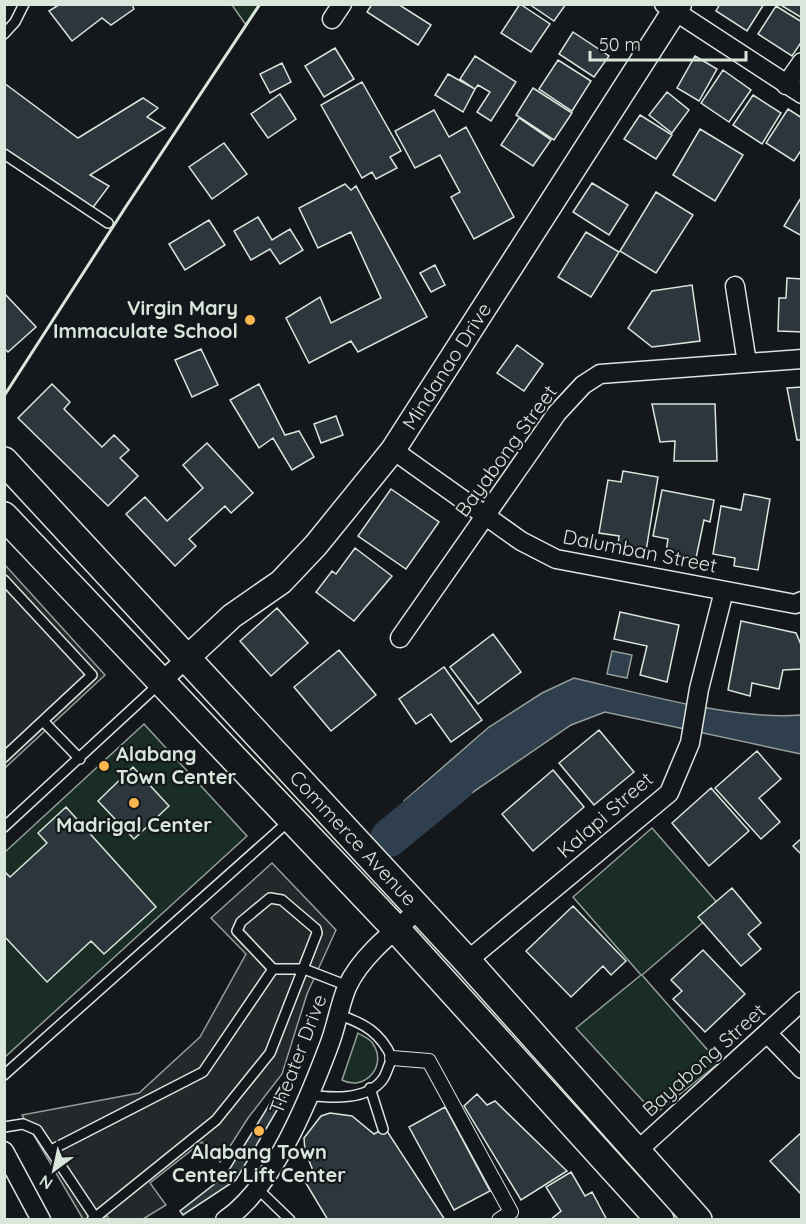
<svg xmlns="http://www.w3.org/2000/svg" width="806" height="1224" font-family="Quicksand,sans-serif">
  <style>
    .green { fill: #1a2d24; stroke: #939e99; stroke-width: 1.5 }
    .parking { fill: #24282b; stroke: #939e99; stroke-width: 1.5 }
    .water { fill: #2f3f4d; stroke: #939e99; stroke-width: 1.5 }
    .lines { fill: none; stroke-linecap: round; stroke-linejoin: round }
    .river { stroke: #2f3f4d; stroke-width: 38 }
    .building { fill: #2c363c; stroke: #d8e6dc; stroke-width: 1.5 }
    .service-casing { stroke: #d8e6dc; stroke-width: 12 }
    .pedestrian-casing { stroke: #d8e6dc; stroke-width: 16 }
    .minor-casing { stroke: #d8e6dc; stroke-width: 21 }
    .tertiary-casing { stroke: #d8e6dc; stroke-width: 27 }
    .secondary-casing { stroke: #d8e6dc; stroke-width: 30 }
    .service { stroke: #14181c; stroke-width: 9 }
    .pedestrian { stroke: #14181c; stroke-width: 14 }
    .minor { stroke: #14181c; stroke-width: 18 }
    .tertiary { stroke: #14181c; stroke-width: 24 }
    .secondary { stroke: #14181c; stroke-width: 27 }
    .wall { stroke: #d8e6dc; stroke-width: 3 }
    .poi-dot { fill: #ffb74d; stroke: #14181c; stroke-width: 2 }
    .labels { text-anchor: middle; stroke-width: 4.5; stroke-linejoin: round; paint-order: stroke }
    .poi-label { font-size: 20px; font-weight: bold; fill: #d8e6dc; stroke: #14181c }
    .street-label { font-size: 20px; fill: #d8e6dc; stroke: #14181c }
  </style>
  <rect width="100%" height="100%" fill="#14181c"/>
  <path class="green" d="M232 5H260L246 25Z
    M144 724 247 836 5 1057V852Z
    M652 828 721 907 642 975 719 1063 655 1114 576 1028 641 975 573 897Z
    M358 1033C362 1036 371 1039 373 1044 388 1066 364 1092 342 1080Z"/>
  <path class="parking" d="M5 565 105 675 5 768Z
    M272 863 336 930 307 994 282 1074 248 1118 220 1162 202 1142 150 1183 166 1205 143 1219H109L107 1216 101 1219H83L22 1115 139 1093 200 1037 246 954 211 918Z"/>
  <path class="water" d="M612 651 632 655 627 678 607 674Z
    M574 678C639 693 737 721 801 715V754L605 712 571 725 425 825 404 801 489 727 542 693Z"/>
  <g class="lines">
    <path class="river" d="M389 838 456 783"/>
  </g>
  <path class="building" d="M60 4H132L134 9 111 25 102 18 72 41 49 11Z
    M372 4H398L431 25 418 45 367 12Z
    M520 4 550 24 531 52 501 33Z
    M529 4H566L554 21Z
    M720 4H764L747 31 716 11Z
    M779 4H802V18Z
    M776 6 802 22V41L792 56 758 34Z
    M573 32 609 56 594 77 559 54Z
    M335 48 354 79 324 97 305 66Z
    M475 56 516 82 491 121 477 112 490 92 478 85 475 89 460 79Z
    M695 56 717 69 699 101 677 88Z
    M558 60 591 81 572 111 539 89Z
    M282 63 291 82 270 93 260 74Z
    M723 70 751 90 729 122 701 103Z
    M448 74 475 89 463 112 435 95Z
    M362 82 401 151 390 157 397 168 376 179 372 172 362 178 321 105Z
    M4 83 78 138 143 98 158 108 147 117 165 128 90 175 109 186 91 210 13 158 4 148Z
    M533 88 572 113 554 140 516 115Z
    M667 92 689 110 672 133 649 115Z
    M280 94 296 119 268 138 251 114Z
    M753 95 781 113 762 144 733 125Z
    M788 109 802 118V149L794 161 766 143Z
    M434 110 449 137 466 127 514 217 474 239 451 197 460 192 440 155 415 168 395 131Z
    M640 115 672 135 656 159 624 139Z
    M519 118 551 140 533 166 501 145Z
    M700 129 743 155 715 201 673 175Z
    M224 143 247 174 212 199 189 167Z
    M592 183 628 205 609 235 573 212Z
    M345 184 351 190 356 186 427 317 358 352 351 341 309 363 286 318 320 297 331 323 381 298 351 232 318 248 299 208Z
    M656 192 693 215 656 273 620 251Z
    M802 196V236L784 226Z
    M258 217 272 240 290 229 303 250 280 264 270 249 251 260 234 231Z
    M209 220 225 245 185 270 169 244Z
    M586 232 619 252 591 297 558 277Z
    M435 265 445 285 431 292 420 273Z
    M787 278 802 279V332L778 331 779 298H786Z
    M692 285 700 341 652 347 628 328 652 291Z
    M4 293 36 327 8 352 4 348Z
    M517 345 543 364 524 391 497 373Z
    M201 349 218 385 192 397 175 360Z
    M52 384 70 402 64 409 102 447 114 435 129 450 120 458 138 476 108 506 18 418Z
    M259 384 285 435 299 431 314 457 292 470 273 438 259 448 230 400Z
    M802 387V440H797L787 388Z
    M652 404H715L717 461H674L675 441 660 442Z
    M336 416 343 435 321 443 314 424Z
    M207 443 253 493 231 513 225 506 189 539 196 546 175 566 126 514 145 497 167 521 203 488 183 465Z
    M623 471 658 477 646 551 618 546 619 536 599 533 608 480 621 482Z
    M391 489 439 522 406 569 358 536Z
    M662 490 714 500 710 522 704 520 696 558 666 552 668 539 653 536Z
    M744 494 770 499 758 570 734 566 735 558 713 554 721 506 741 510Z
    M355 548 392 576 354 621 316 592 332 571 336 574Z
    M277 608 308 643 271 676 240 641Z
    M620 612 679 625 667 682 640 675 647 646 614 639Z
    M741 621 796 633 802 647V669L783 670 779 689 752 683 750 696 728 690Z
    M493 634 521 672 478 704 450 667Z
    M339 650 376 695 331 731 294 687Z
    M444 667 482 720 451 742 431 714 416 724 399 699Z
    M599 730 634 772 594 805 559 763Z
    M757 751 781 779 759 798 780 822 761 839 715 788Z
    M133 767 169 806 134 839 98 801Z
    M553 770 584 807 533 851 502 814Z
    M711 788 749 831 709 866 672 823Z
    M66 807 156 907 104 954 91 941 47 982 4 936V871L10 877 47 843 38 833Z
    M802 838V855L793 846Z
    M732 888 761 923 748 934 761 949 741 966 698 917Z
    M573 906 626 961 611 975 603 966 571 997 526 951Z
    M703 950 745 994 705 1032 673 999 682 991 671 980Z
    M282 1084 290 1088 236 1180 183 1215 180 1211 226 1175Z
    M477 1094 487 1105 495 1101 567 1171 521 1200 464 1106Z
    M445 1107 490 1191 454 1210 409 1127Z
    M330 1113 352 1116 374 1134 383 1129 387 1131 445 1220H328L304 1180 314 1173 305 1151 304 1138 321 1116Z
    M802 1132V1195L770 1161Z
    M571 1172 585 1196 592 1192 607 1220H550L561 1211 546 1187Z"/>
  <g class="lines">
    <g class="service-casing">
      <path id="service" d="M4 34 15 22 24 4
        M4 154 108 223
        M4 580 92 675 4 757
        M43 721 80 759
        M4 827 159 684
        M4 1075 289 821
        M370 1088 383 1129
        M308 1095C331 1098 367 1101 383 1079 387 1073 389 1064 392 1058 381 1033 364 1023 339 1015
        M4 1127 23 1124 37 1130 95 1217
        M53 1149 203 1072 273 969H304L348 986
        M259 1190 290 1220
        M92 1220 216 1120 270 1053 317 933 316 929 282 900 270 898 241 922 237 931 273 969"/>
    </g>
    <g class="pedestrian-casing">
      <path id="pedestrian" d="M392 1058 429 1061 511 1212 499 1220"/>
    </g>
    <g class="minor-casing">
      <path id="minor" d="M664 4 802 94
        M332 19 342 4
        M786 85 802 62
        M735 286 747 363
        M393 450 521 541 556 559 795 604 802 601
        M400 638 557 413 583 385 600 374 802 359
        M161 682 187 658
        M467 961 669 793 690 743 699 689 724 591
        M767 1033 802 1069
        M4 1151 41 1220
        M636 1152 802 1001
        M225 1220C273 1188 308 1101 328 1048 336 1029 339 1006 347 987 361 956 394 931 419 910"/>
    </g>
    <g class="tertiary-casing">
      <g id="tertiary">
        <path id="s1" d="M187 658 232 616 281 582 316 545 393 450 679 4"/>
      </g>
    </g>
    <g class="secondary-casing">
      <g id="secondary">
        <path id="s2" d="M4 461 467 961 698 1220"/>
        <path d="M4 516 396 929 660 1220"/>
      </g>
    </g>
    <use href="#service" class="service"/>
    <use href="#pedestrian" class="pedestrian"/>
    <use href="#minor" class="minor"/>
    <use href="#tertiary" class="tertiary"/>
    <use href="#secondary" class="secondary"/>
    <path class="wall" d="M4 396 125 208 260 4"/>
  </g>
  <g class="poi-dot">
    <circle cx="250" cy="320" r="6"/>
    <circle cx="104" cy="766" r="6"/>
    <circle cx="134" cy="803" r="6"/>
    <circle cx="259" cy="1131" r="6"/>
  </g>
  <g class="labels">
    <g class="poi-label">
      <text x="238" y="315" text-anchor="end">Virgin Mary<tspan x="238" dy="23">Immaculate School</tspan></text>
      <text x="116" y="761" text-anchor="start">Alabang<tspan x="116" dy="23">Town Center</tspan></text>
      <text x="134" y="832">Madrigal Center</text>
      <text x="259" y="1159">Alabang Town<tspan x="259" dy="23">Center Lift Center</tspan></text>
    </g>
    <g class="street-label">
      <text dy="7" stroke="none"><textPath href="#s1" startOffset="394">Mindanao Drive</textPath></text>
      <text transform="translate(506 451) rotate(-54)" y="7">Bayabong Street</text>
      <text transform="translate(640 551) rotate(11)" y="7">Dalumban Street</text>
      <text transform="translate(605 815) rotate(-41)" y="7">Kalapi Street</text>
      <text dy="7" stroke="none"><textPath href="#s2" startOffset="514">Commerce Avenue</textPath></text>
      <text transform="translate(298 1054) rotate(-69)" y="7">Theater Drive</text>
      <text transform="translate(704 1060) rotate(-42)" y="7">Bayabong Street</text>
    </g>
  </g>
  <rect width="806" height="1224" fill="none" stroke="#d8e6dc" stroke-width="12"/>
  <g transform="translate(54 1170) rotate(213)" stroke="#14181c" stroke-width="4.5" paint-order="stroke">
  <path d="M0-4.5L10 22L0 15L-10 22Z" fill="#d8e6dc"/>
  <text y="-9" font-size="16" font-weight="bold" text-anchor="middle" fill="#d8e6dc">N</text>
  </g>
  <path d="M590 51v9h156v-9" fill="none" stroke="#d8e6dc" stroke-width="3"/>
  <text x="599" y="51" font-size="18" fill="#d8e6dc" stroke="#14181c" stroke-width="4.5" paint-order="stroke">50 m</text>
</svg>
